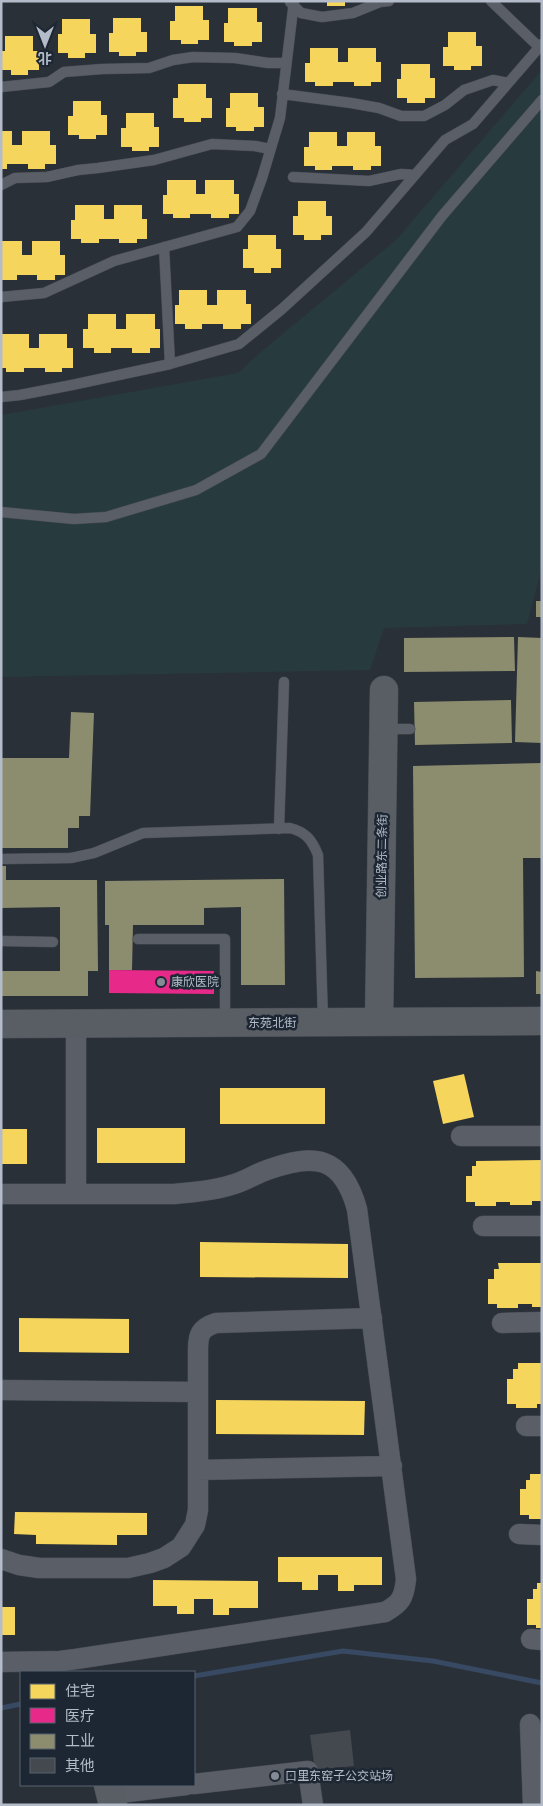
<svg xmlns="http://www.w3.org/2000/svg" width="543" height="1806" font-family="Overpass,'Noto Sans SC',sans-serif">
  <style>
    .green { fill: #273a3e }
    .homes { fill: #f6d55c }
    .health { fill: #e7298a }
    .industry { fill: #8c8c6e }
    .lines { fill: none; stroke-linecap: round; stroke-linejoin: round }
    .stream { stroke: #384963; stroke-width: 5 }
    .building { fill: #444950 }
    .lane-casing { stroke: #484c53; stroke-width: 11 }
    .street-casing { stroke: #484c53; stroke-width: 21 }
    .secondary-casing { stroke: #484c53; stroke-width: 29 }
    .lane { stroke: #5a5e66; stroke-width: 10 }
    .street { stroke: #5a5e66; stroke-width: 20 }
    .secondary { stroke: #595d64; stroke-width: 28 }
    .poi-dot { fill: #848b96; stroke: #1d2633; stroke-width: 2 }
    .labels { text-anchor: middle; stroke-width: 5; stroke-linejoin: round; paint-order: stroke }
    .street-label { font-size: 12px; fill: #b4bcc9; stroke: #1d2633 }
    .poi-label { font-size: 12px; fill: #b4bcc9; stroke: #1d2633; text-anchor: start }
  </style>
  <rect width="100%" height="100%" fill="#2a3038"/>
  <path class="green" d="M542 70V568L527 624 384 628 370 670 1 677V415L238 373 262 351 396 240Z"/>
  <path class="homes" d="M327 1H345V6H327Z
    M175 6H203V20H209V40H198V44H181V40H170V21H175Z
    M228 8H257V22H262V42H252V46H234V42H224V23H228Z
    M113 18H141V32H147V52H136V56H119V52H109V33H113Z
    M62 19H90V34H96V53H85V58H68V53H58V34H62Z
    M448 32H476V46H482V66H471V70H454V66H443V47H448Z
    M5 36H33V51H39V70H28V75H11V70H1V51H5Z
    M310 48H338V62H348V48H376V62H381V82H371V86H354V82H333V86H315V82H305V63H310Z
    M401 64H430V78H435V98H425V103H407V98H397V79H401Z
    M178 84H206V98H212V118H201V122H184V118H173V98H178Z
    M230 93H258V107H264V127H254V131H236V127H226V108H230Z
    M73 101H101V115H107V135H96V139H79V135H68V116H73Z
    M126 113H154V127H159V147H149V151H132V147H121V128H126Z
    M1 131H12V145H22V131H50V145H56V164H45V169H28V164H7V169H1Z
    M309 132H337V146H347V132H375V146H381V166H371V170H353V166H332V170H315V166H304V147H309Z
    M167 180H196V194H205V180H234V194H239V214H229V218H211V214H190V218H173V214H163V195H167Z
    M298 201H326V216H332V235H321V240H304V235H293V216H298Z
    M75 205H104V219H114V205H142V219H147V239H137V243H119V239H99V243H81V239H71V220H75Z
    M248 235H276V249H281V268H271V273H254V268H243V249H248Z
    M1 241H22V255H32V241H60V255H65V275H55V280H37V275H17V280H1Z
    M179 290H207V305H217V290H246V304H251V324H241V329H223V324H202V329H185V324H175V305H179Z
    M88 314H116V329H126V314H155V329H160V348H150V353H132V348H111V353H94V348H83V329H88Z
    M1 334H29V348H39V334H67V348H73V368H62V372H45V368H24V372H6V368H1Z
    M464 1074 474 1117 443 1124 433 1081Z
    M220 1088H325V1124H220Z
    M97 1128H185V1163H97Z
    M1 1129H27V1164H1Z
    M542 1160V1201H532V1205H510V1202H496V1206H475V1202H466V1176H472V1166H476V1161Z
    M200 1242 348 1244V1278L200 1277Z
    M498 1263H542V1307H532V1304H518V1308H497V1304H488V1279H494V1269H499Z
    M19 1318 129 1319V1353L19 1352Z
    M518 1363H542V1404H537V1408H516V1404H507V1379H513V1369H518Z
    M216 1400 365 1401 364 1435 216 1434Z
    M530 1474H542V1519H529V1515H520V1489H526V1480H530Z
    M15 1512 147 1513V1535H117V1545L36 1544V1535L14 1534Z
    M278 1557H382V1585H354V1591H338V1575H318V1590H302V1582H278Z
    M153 1580 258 1581V1608H229V1615H213V1599H194V1614H177V1606H153Z
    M537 1583H542V1628H536V1625H527V1599H533V1589H537Z
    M1 1607H15V1635H1Z"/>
  <path class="health" d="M109 970 214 971V994L109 993Z"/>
  <path class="industry" d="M536 601H542V617H536Z
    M514 637 515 671 404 672V638Z
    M518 637 542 638V743L515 742Z
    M511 700 512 743 415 745 414 702Z
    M71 712 94 713 90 816H79V828H68V848H1V758H69Z
    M542 763V858H523L524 977 415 978 413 766Z
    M1 866H6V880H97L98 971H88V996H1V971H60V907L1 908Z
    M284 879 285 985H241V907L204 908V925H133L132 970H109V925H105V881Z
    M536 971 542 972V994H536Z"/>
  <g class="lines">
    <path class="stream" d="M194 1676 343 1651 433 1661 542 1683
      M1 1708 21 1704"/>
  </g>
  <path class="building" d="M350 1730 354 1766 315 1770 310 1735Z"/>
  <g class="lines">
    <g class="lane-casing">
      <path id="lane" d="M491 1 539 47
        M290 2 301 13 322 17 353 13 380 2 389 1
        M1 87 49 82 64 72 102 69 149 68 173 60 193 57 235 58 268 63H285
        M282 94 351 103 379 108 401 116H424L445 105 464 90 493 80 508 83
        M293 177 369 181 401 174 415 175
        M1 185 15 178 47 177 78 170 98 168 154 160 212 144 255 146 270 149
        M164 247 170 364
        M1 297 44 293 114 261 237 227 250 211 262 178 280 118 294 1
        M1 397 20 395 72 385 170 364 239 344 282 309 366 232 445 140 473 124 542 44
        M1 512 74 519 106 517 196 490 261 454 442 216 542 100
        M383 729H410
        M279 829 284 682
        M1 859 71 858 94 853 143 833 290 828C306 832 312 840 318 855L323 1021
        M138 939H225V1022
        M1 941 53 942"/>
    </g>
    <g class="street-casing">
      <path id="street" d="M76 1024V1194
        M461 1136H542
        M1 1194H175C194 1192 213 1191 231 1185 244 1182 255 1174 267 1170 314 1153 342 1155 357 1209L406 1579C404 1598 401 1603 385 1612L76 1659 60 1661 1 1662
        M483 1226H542
        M502 1323 542 1322
        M1 1390 198 1392
        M526 1426H542
        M198 1470 392 1466
        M519 1534 542 1535
        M1 1559 19 1565 39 1568H128L150 1563 164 1558 181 1547 195 1525 198 1510V1350C198 1335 200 1328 216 1323L372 1318
        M531 1639 542 1640
        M530 1724 533 1805
        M194 1784 308 1771 313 1805
        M111 1794 186 1785"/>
    </g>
    <g class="secondary-casing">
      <path id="secondary" d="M379 1022 384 690
        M1 1024 542 1021
        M108 1785 113 1805"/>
    </g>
    <use href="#lane" class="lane"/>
    <use href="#street" class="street"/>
    <use href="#secondary" class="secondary"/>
  </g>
  <g class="poi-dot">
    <circle cx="161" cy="982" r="5"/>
    <circle cx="275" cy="1776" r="5"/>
  </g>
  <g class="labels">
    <g class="street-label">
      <text transform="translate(382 856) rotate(-89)" y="4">创业路东二条街</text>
      <text x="272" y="1027">东苑北街</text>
    </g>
    <g class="poi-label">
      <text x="171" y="986">康欣医院</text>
      <text x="285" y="1780">口里东窑子公交站场</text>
    </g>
  </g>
  <rect width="543" height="1806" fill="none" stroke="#b4bcc9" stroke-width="5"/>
  <rect x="20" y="1671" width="175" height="115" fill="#1d2633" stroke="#59626f"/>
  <rect x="30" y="1684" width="25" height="15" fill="#f6d55c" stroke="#59626f"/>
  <text x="65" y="1696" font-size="15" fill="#b4bcc9">住宅</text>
  <rect x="30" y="1708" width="25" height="15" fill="#e7298a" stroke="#59626f"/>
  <text x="65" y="1721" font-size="15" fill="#b4bcc9">医疗</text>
  <rect x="30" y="1734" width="25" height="15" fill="#8c8c6e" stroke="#59626f"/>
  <text x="65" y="1746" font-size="15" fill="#b4bcc9">工业</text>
  <rect x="30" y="1758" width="25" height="15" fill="#444950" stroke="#59626f"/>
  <text x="65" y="1771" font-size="15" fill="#b4bcc9">其他</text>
  <g transform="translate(45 45) rotate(180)" stroke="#1d2633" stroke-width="4" paint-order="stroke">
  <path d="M0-4L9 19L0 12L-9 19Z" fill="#b4bcc9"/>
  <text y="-8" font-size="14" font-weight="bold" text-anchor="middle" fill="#b4bcc9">北</text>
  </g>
</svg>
